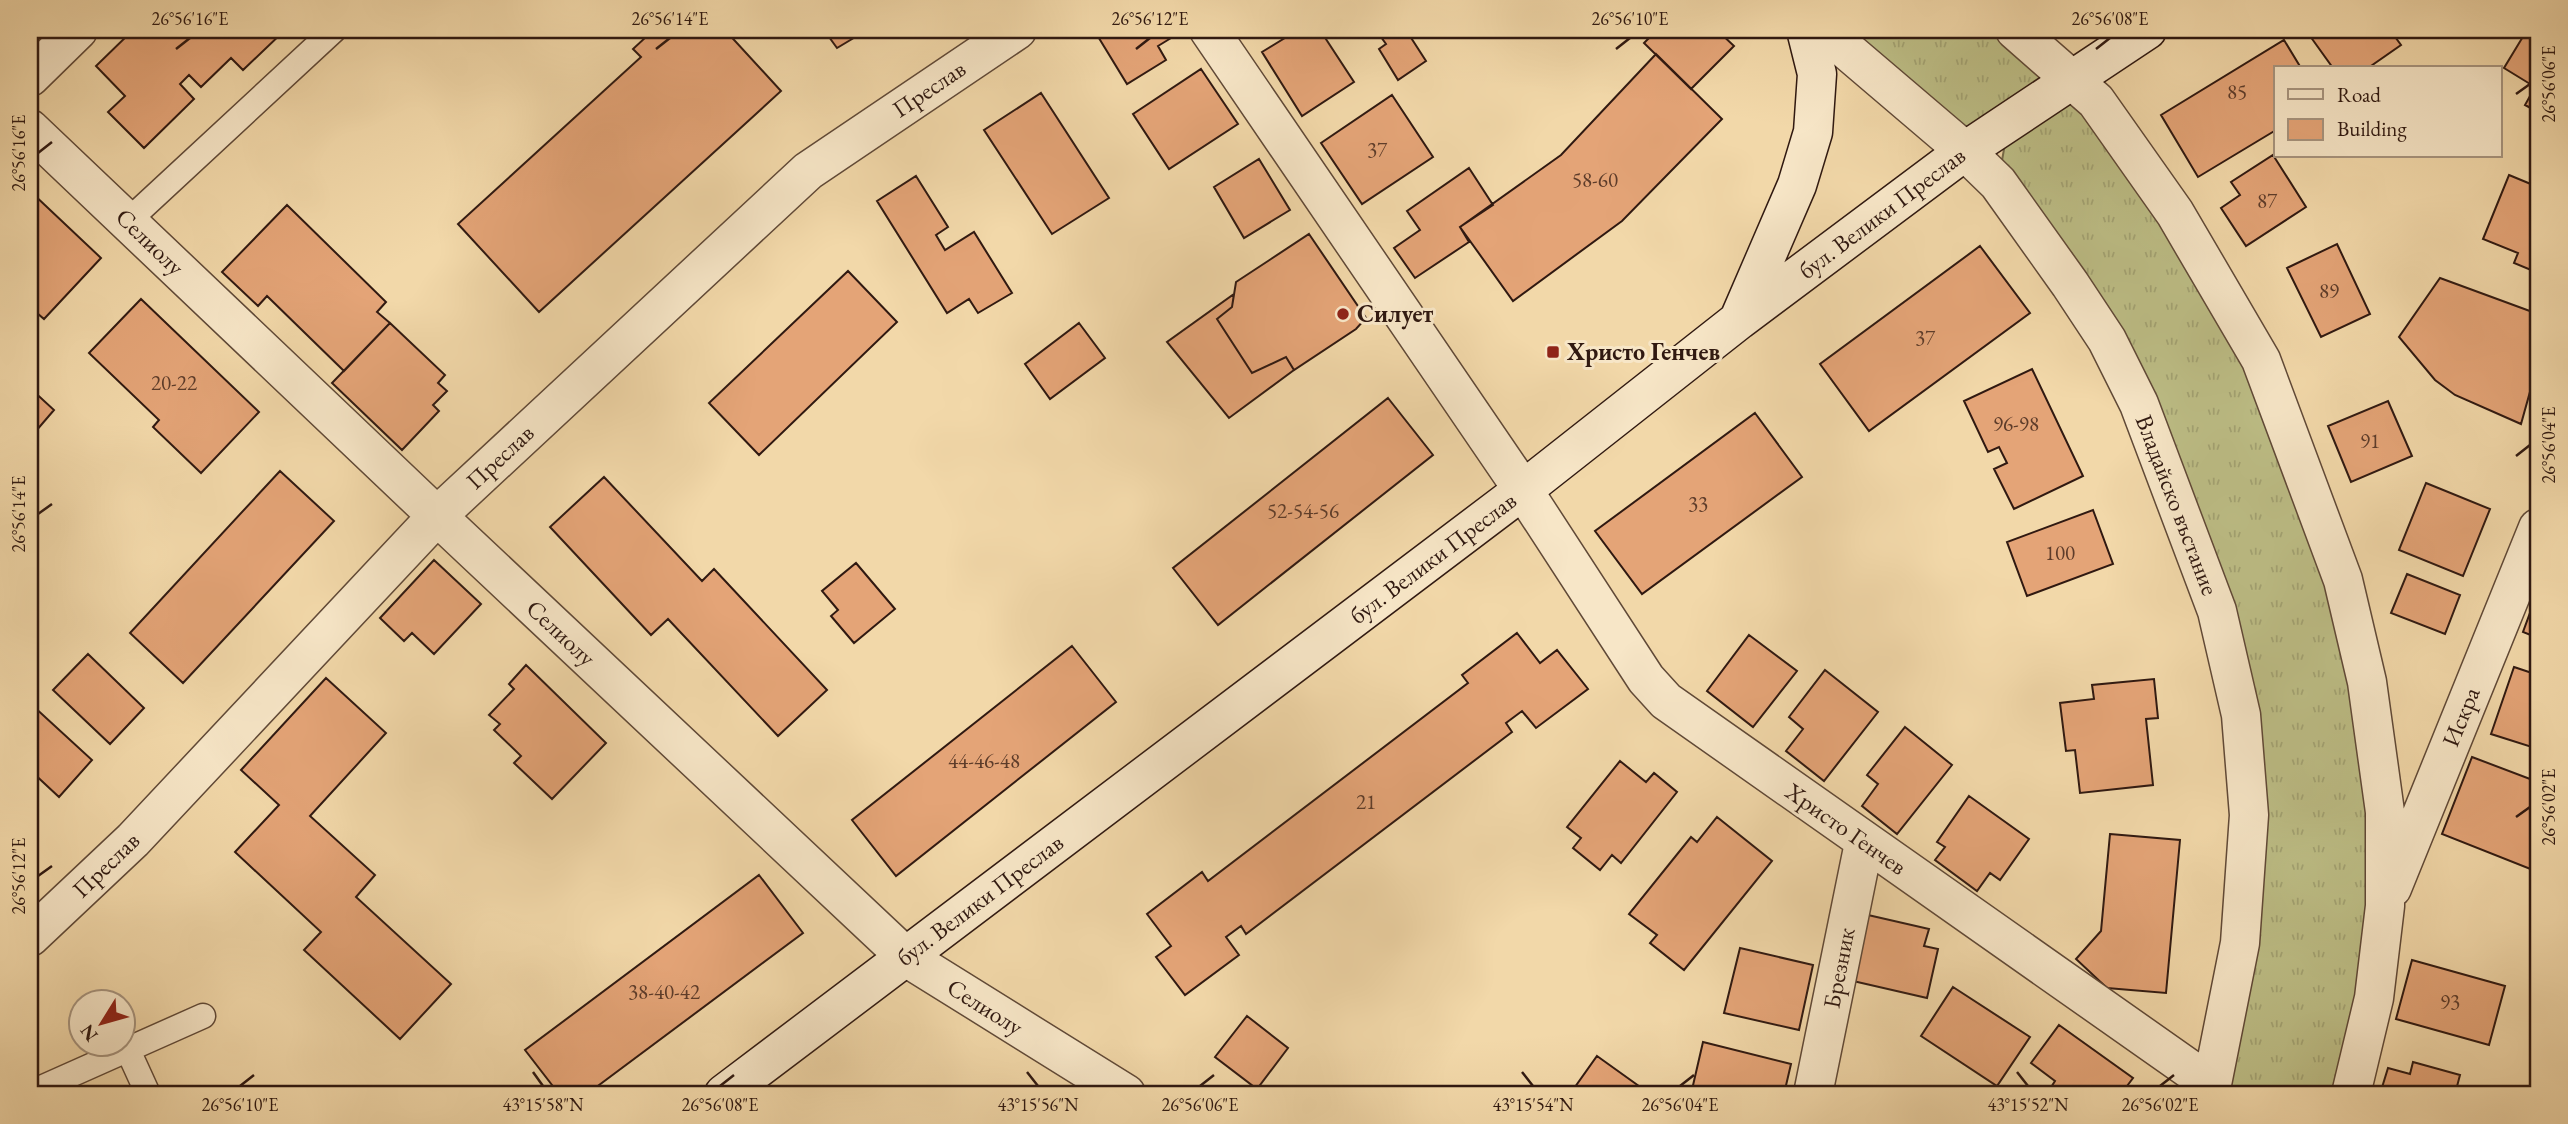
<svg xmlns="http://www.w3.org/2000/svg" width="2568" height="1124" font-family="'EB Garamond',serif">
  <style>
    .grass { fill: url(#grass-tufts); stroke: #766c4c; stroke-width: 2 }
    .building { fill: #e4a477; stroke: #301911; stroke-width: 2 }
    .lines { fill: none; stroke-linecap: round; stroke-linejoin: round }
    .lane-casing { stroke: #604937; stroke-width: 27 }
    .street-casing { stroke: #604937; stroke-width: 41 }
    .secondary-casing { stroke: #301911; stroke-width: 41 }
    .lane { stroke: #f7e6c7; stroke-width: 24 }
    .street { stroke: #f7e6c7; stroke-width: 38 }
    .secondary { stroke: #f7e6c7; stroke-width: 38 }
    .ticks { fill: none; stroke: #301911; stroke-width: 2.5 }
    .poi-dot { fill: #8f2418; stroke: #f7e6c7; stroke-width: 2.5 }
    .labels { text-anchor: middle; stroke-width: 6; stroke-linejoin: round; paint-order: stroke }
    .number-label { font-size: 21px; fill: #5d3c2a }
    .street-label { font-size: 24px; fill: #301911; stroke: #f7e6c7 }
    .poi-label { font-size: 24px; font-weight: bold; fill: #301911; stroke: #f7e6c7; text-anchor: start }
    .neatline { fill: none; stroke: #301911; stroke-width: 2.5 }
    .ticks-label { font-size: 18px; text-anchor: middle; fill: #301911 }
  </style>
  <defs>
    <pattern id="grass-tufts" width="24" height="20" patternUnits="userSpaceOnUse" patternTransform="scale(1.75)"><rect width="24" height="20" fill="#bdbe86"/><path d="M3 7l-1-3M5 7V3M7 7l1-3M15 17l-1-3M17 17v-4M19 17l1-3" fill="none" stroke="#a3a373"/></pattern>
  </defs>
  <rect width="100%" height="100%" fill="#f2d8a9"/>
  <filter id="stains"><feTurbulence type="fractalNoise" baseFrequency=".00286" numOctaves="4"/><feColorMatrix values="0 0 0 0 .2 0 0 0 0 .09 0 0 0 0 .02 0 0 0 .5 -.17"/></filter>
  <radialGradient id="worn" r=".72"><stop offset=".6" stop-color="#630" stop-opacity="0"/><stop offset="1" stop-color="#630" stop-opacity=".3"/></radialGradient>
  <path class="grass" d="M1823 30H2015L2070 79 1965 151Z
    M2096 101 2175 213 2343 580 2385 812 2351 1094H2210L2241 715 2139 404 1998 183 2006 138 2047 107Z"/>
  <path class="building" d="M133 30H148L152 33 156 30H285L243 70 231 58 201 87 189 75 180 84 194 99 144 148 108 112 125 96 96 66Z
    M640 30H725L781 91 539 312 458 224 641 57 633 49 646 37Z
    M824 30H867L837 48Z
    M1094 30H1173L1176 35 1158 46 1166 60 1127 84Z
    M1298 30H1320L1354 82 1302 116 1262 52Z
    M1376 30H1406L1426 61 1398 80 1379 49 1386 44Z
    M1657 30H1717L1734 46 1691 89 1644 43Z
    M2315 30H2390L2401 45 2368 68H2333L2310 36 2316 31Z
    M2527 30 2538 36V112L2525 105 2535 87 2504 68Z
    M2284 40 2301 68H2276V130L2198 177 2161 115Z
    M1656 54 1722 119 1622 221 1513 301 1460 227 1561 155Z
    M1201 69 1238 124 1169 169 1133 114Z
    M1041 93 1109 198 1052 234 984 130Z
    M1392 95 1433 157 1362 204 1321 143Z
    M2273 155 2306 207 2246 246 2221 208 2240 195 2231 182Z
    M1259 159 1290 210 1244 238 1214 187Z
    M1469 168 1493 205 1460 227 1469 242 1415 278 1394 248 1420 230 1407 211Z
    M2509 175 2538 187V258L2531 270 2514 263 2518 253 2483 239Z
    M916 176 948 227 936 235 945 250 974 232 1012 293 978 313 969 299 947 313 877 201Z
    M30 191 101 258 44 319 30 307Z
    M287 205 386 302 377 312 390 323 344 371 267 296 258 306 222 272Z
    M1309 234 1366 318 1356 329 1294 370 1286 357 1252 373 1217 319 1232 307 1236 282Z
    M2337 244 2370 314 2321 337 2287 268Z
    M1980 246 2030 313 1869 431 1820 364Z
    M848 271 897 322 759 455 709 403Z
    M2440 278 2538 314V363L2521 424 2455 395 2435 380 2399 337Z
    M1234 294 1232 307 1217 319 1252 373 1286 357 1294 370 1229 418 1167 342Z
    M141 299 259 412 201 473 153 427 159 420 89 353Z
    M390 323 445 375 438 383 447 391 433 405 439 411 402 450 332 383Z
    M1079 323 1105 358 1050 399 1025 364Z
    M2032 369 2083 476 2014 509 1994 469 2007 463 1999 447 1988 452 1964 401Z
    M30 388 54 410 36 431 30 425Z
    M1388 398 1433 455 1218 625 1173 568Z
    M2388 401 2412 456 2351 482 2328 426Z
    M1755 413 1802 477 1642 594 1595 531Z
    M280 471 334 521 183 683 130 633Z
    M604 477 702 581 714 569 827 690 778 736 668 619 651 635 550 527Z
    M2426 483 2490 509 2463 576 2399 550Z
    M2093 510 2113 564 2027 596 2007 542Z
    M434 560 481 604 434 654 412 633 404 641 380 618Z
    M856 563 895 609 854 643 831 616 838 610 822 591Z
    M2407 574 2460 595 2445 634 2391 613Z
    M2538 591V638L2523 632Z
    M1517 633 1540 663 1557 650 1588 689 1536 728 1522 711 1506 723 1512 732 1246 934 1241 926 1226 937 1239 955 1185 995 1156 957 1171 946 1147 914 1202 872 1208 881 1468 683 1462 675Z
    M1749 635 1797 671 1753 727 1707 691Z
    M1072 646 1116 702 896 876 852 820Z
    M88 654 144 708 110 744 53 690Z
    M526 665 606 743 552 799 514 763 521 756 494 730 500 724 489 715 514 689 509 684Z
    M2514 667 2538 675V749L2491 734Z
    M1825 670 1878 712 1824 781 1786 751 1803 729 1789 717Z
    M326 678 386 733 310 816 375 875 356 897 451 984 400 1039 304 950 321 932 235 852 279 805 241 770Z
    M2154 679 2158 718 2146 719 2153 785 2080 793 2075 750 2066 751 2060 703 2094 699 2092 685Z
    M32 705 92 760 59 797 30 770V708Z
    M1905 727 1952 765 1897 834 1862 806 1878 784 1867 775Z
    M2472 757 2538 782V872L2442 834Z
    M1620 761 1646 782 1654 773 1677 792 1621 863 1612 855 1600 870 1573 848 1581 838 1567 827Z
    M1969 796 2029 839 2000 880 1990 873 1977 891 1935 860 1945 847 1937 842Z
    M1717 817 1772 861 1684 970 1650 943 1657 935 1629 914 1691 837 1697 842Z
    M2110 834 2180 840 2166 993 2107 988 2076 959 2101 931Z
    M759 875 803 933 587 1094H559L525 1050Z
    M1868 915 1929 929 1924 946 1938 949 1927 998 1853 981Z
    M1740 948 1813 965 1799 1030 1724 1013Z
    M2412 960 2505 986 2489 1045 2396 1019Z
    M1953 987 2030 1037 1997 1086 1921 1036Z
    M1247 1016 1288 1048 1257 1089 1215 1057Z
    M2059 1025 2133 1078 2121 1094H2051L2048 1092 2055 1081 2031 1063Z
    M1703 1042 1791 1064 1784 1094H1691Z
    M1597 1056 1650 1094H1570Z
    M2413 1062 2460 1075 2455 1094H2380L2388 1068 2410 1074Z"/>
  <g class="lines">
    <g class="lane-casing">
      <path id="lane" d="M128 221 334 30
        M127 1048 148 1094
        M30 1093 203 1016"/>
    </g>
    <g class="street-casing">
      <path id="street" d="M1209 30 1523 490 1646 679 1666 701 2212 1085
        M1823 30 1965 151 1998 183 2070 284 2107 340 2139 404 2217 611 2241 715 2249 815 2240 943 2210 1094
        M2015 30 2096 101 2175 213 2261 360 2343 580 2367 682 2385 812V906L2374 998 2351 1094
        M30 77 78 30
        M30 129 437 516 906 957 1126 1094
        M2392 888 2538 528
        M30 937 133 840 437 516 808 171 1017 30
        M1813 1094 1864 843"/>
    </g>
    <g class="secondary-casing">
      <path id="secondary" d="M1740 317 1797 185 1813 132 1817 74 1806 30
        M724 1094 1523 490 1739 320 1965 151 2147 30"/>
    </g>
    <use href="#lane" class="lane"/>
    <use href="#street" class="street"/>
    <use href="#secondary" class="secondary"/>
  </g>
  <path class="ticks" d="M176 49 190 38M656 49 670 38M1136 49 1150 38M1616 49 1630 38M2096 49 2110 38M2516 94 2530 84M38 153 52 142M2516 456 2530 445M38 514 52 504M2516 817 2530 807M38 876 52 866M533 1072 543 1086M1027 1072 1038 1086M1522 1072 1533 1086M2017 1072 2028 1086M240 1086 254 1075M720 1086 734 1075M1200 1086 1214 1075M1680 1086 1694 1075M2160 1086 2174 1075"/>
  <g class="poi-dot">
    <circle cx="1343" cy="314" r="7"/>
    <rect x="1546" y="345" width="14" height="14" rx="3.5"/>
  </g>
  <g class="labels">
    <g class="number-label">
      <text x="2237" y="99">85</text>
      <text x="1377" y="157">37</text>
      <text x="1595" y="187">58-60</text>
      <text x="2267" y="208">87</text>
      <text x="2329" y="298">89</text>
      <text x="1925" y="345">37</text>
      <text x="174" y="390">20-22</text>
      <text x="2016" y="431">96-98</text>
      <text x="2370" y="448">91</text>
      <text x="1698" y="511">33</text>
      <text x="1303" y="518">52-54-56</text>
      <text x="2060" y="560">100</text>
      <text x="984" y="768">44-46-48</text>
      <text x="1366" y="809">21</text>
      <text x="664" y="999">38-40-42</text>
      <text x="2450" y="1009">93</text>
    </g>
    <g class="street-label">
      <text transform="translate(929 89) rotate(-34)" y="8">Преслав</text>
      <text transform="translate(1882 213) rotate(-37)" y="8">бул. Велики Преслав</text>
      <text transform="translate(150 242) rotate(44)" y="8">Селиолу</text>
      <text transform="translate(500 457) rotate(-43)" y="8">Преслав</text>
      <text transform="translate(2177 505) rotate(69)" y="8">Владайско въстание</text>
      <text transform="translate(1433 558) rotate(-37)" y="8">бул. Велики Преслав</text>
      <text transform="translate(561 633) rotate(43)" y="8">Селиолу</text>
      <text transform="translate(2461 717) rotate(-68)" y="8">Искра</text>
      <text transform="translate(1846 829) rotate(35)" y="8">Христо Генчев</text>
      <text transform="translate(106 865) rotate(-44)" y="8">Преслав</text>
      <text transform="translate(980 900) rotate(-37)" y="8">бул. Велики Преслав</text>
      <text transform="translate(1839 968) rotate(-79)" y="8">Брезник</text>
      <text transform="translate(985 1007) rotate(32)" y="8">Селиолу</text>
    </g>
    <g class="poi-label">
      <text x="1357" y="322">Силует</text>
      <text x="1567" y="360">Христо Генчев</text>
    </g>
  </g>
  <rect width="2568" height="1124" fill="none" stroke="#f2d8a9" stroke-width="77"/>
  <rect x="2274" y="66" width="228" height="91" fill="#f7e6c7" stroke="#a7947e" stroke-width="2"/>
  <rect x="2288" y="89" width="35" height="10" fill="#f7e6c7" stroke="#a7947e" stroke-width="2"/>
  <text x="2337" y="102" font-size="21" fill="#301911">Road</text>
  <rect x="2288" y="119" width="35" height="21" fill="#e4a477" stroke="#a7947e" stroke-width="2"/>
  <text x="2337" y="136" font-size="21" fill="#301911">Building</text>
  <g transform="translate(102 1023) rotate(233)"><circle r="33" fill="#f7e6c7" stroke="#a7947e" stroke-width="2"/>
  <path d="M0-5L12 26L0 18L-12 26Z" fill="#8f2418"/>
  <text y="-10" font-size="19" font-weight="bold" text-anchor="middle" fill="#301911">N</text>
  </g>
  <rect x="38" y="38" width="2492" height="1048" class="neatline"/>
  <g class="ticks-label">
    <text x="190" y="25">26°56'16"E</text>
    <text x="670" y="25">26°56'14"E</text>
    <text x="1150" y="25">26°56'12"E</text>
    <text x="1630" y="25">26°56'10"E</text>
    <text x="2110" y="25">26°56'08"E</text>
    <text transform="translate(2549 84) rotate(-90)" y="6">26°56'06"E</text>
    <text transform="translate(19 153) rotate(-90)" y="6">26°56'16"E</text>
    <text transform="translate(2549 445) rotate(-90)" y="6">26°56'04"E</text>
    <text transform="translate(19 514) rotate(-90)" y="6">26°56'14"E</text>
    <text transform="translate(2549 807) rotate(-90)" y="6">26°56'02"E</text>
    <text transform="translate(19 876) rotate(-90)" y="6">26°56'12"E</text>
    <text x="240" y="1111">26°56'10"E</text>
    <text x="543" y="1111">43°15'58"N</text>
    <text x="720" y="1111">26°56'08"E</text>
    <text x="1038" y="1111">43°15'56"N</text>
    <text x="1200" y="1111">26°56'06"E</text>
    <text x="1533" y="1111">43°15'54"N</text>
    <text x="1680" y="1111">26°56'04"E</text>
    <text x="2028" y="1111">43°15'52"N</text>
    <text x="2160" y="1111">26°56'02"E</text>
  </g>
  <rect width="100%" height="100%" filter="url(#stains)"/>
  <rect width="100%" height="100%" fill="url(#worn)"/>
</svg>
